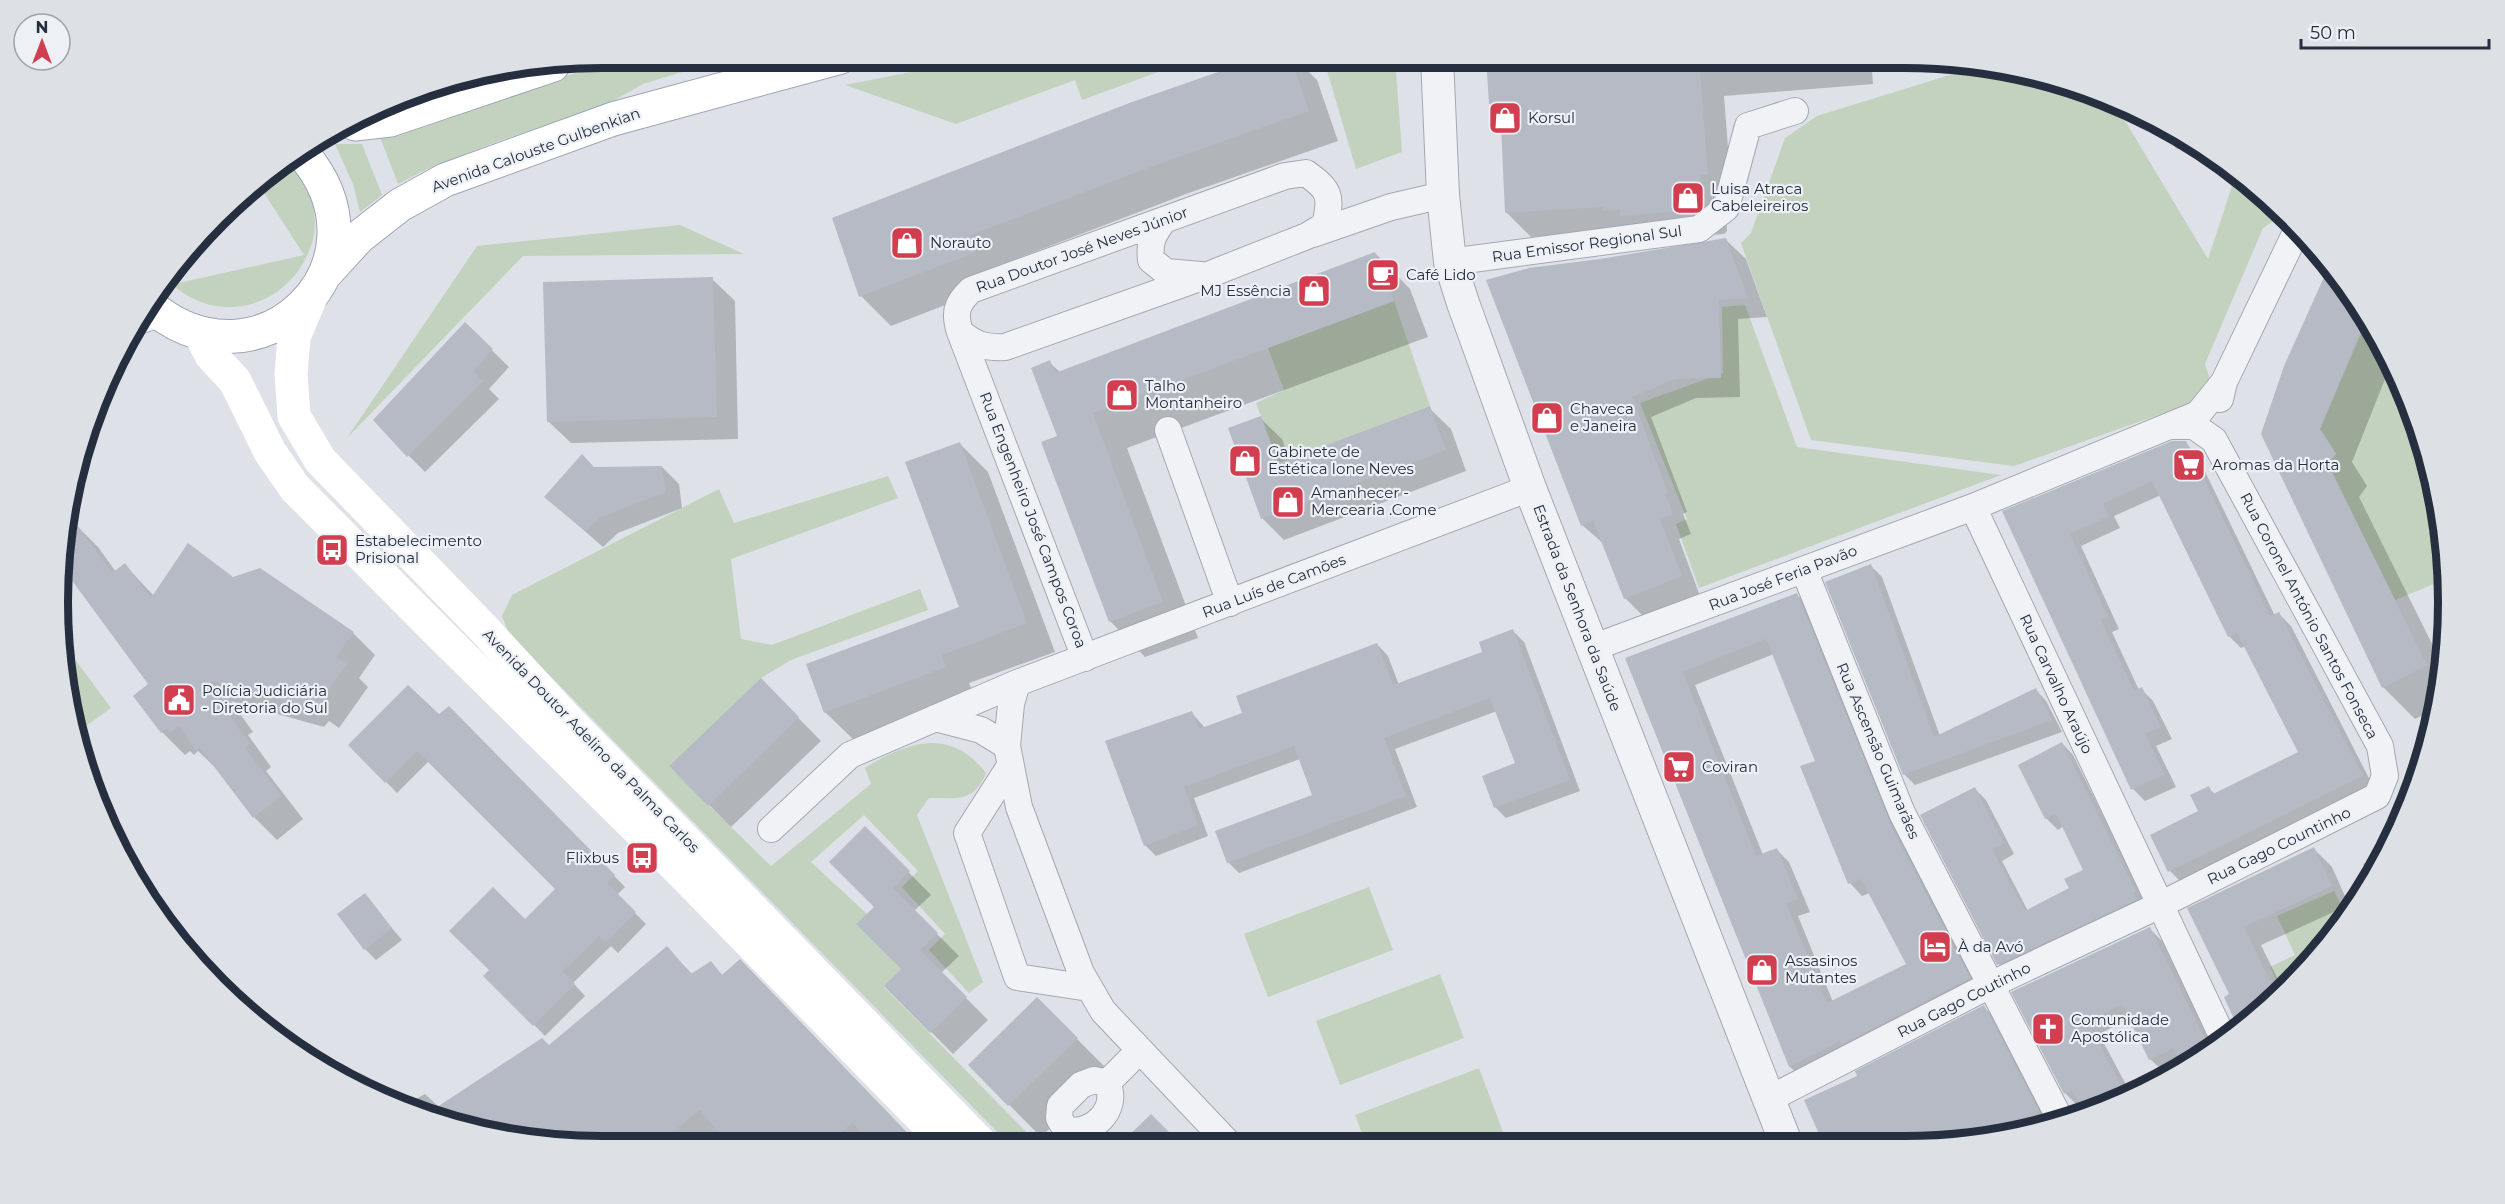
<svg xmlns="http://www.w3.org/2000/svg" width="2505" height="1204" font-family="Montserrat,sans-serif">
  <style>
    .green { fill: #c3d2be }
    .shadow { fill: #0003; fill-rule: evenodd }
    .building { fill: #b5bac5; fill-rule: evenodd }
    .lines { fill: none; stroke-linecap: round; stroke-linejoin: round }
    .minor-casing { stroke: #a3a8b2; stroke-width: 28 }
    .tertiary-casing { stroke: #a3a8b2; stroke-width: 34 }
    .primary-casing { stroke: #9da5b4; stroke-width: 35 }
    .minor { stroke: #f0f2f6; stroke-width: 26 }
    .tertiary { stroke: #f0f2f6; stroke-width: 32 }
    .secondary { stroke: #fff; stroke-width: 33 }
    .primary { stroke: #fff; stroke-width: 33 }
    .labels { text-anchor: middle; stroke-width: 4.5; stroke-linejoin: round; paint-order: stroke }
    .poi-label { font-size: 15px; fill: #262f3f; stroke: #edf0f5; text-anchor: start }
    .street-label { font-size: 15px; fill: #262f3f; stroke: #edf0f5 }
    .rim { fill: none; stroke: #262f3f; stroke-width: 8 }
  </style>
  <rect width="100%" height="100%" fill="#dee1e8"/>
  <path class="green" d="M620 57H731L643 84 608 104 496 142 425 170 398 184 380 137 424 127Z
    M987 57H1199L1082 100 1075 80 956 124 845 85Z
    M1323 57H1395L1402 152 1356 169Z
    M1982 65 2010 68 2112 99 2208 259 2236 174 2245 181 2246 189H2255L2278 208 2272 222 2263 228 2205 364 2211 383 2192 403 2014 466 1811 440 1741 243 1751 233 1785 138 1817 116Z
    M335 144H362L382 195 360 212 353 184Z
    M286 161C370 237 253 364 166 279L171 272 174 284 304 255 257 182 270 170Z
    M680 225 744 254 523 256 347 438 477 246Z
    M1394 301 1430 406 1278 463 1256 403 1284 390 1268 348Z
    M1745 305 1797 447 2001 475 1699 588 1676 524 1687 519 1640 403 1723 373 1722 307Z
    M2367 320 2407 394 2438 496 2446 579 2395 600 2328 464 2336 453 2320 429Z
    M888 476 898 498 731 559 741 639 772 645 920 589 928 610 791 660 761 678 669 766 771 866 871 784 865 768C908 741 951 727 986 773 974 803 956 798 929 798L917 815 983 982 969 993 929 950 945 934 902 887 918 871 864 815 811 862 867 914 857 923 901 969 884 987 1039 1145 1011 1146 509 634 502 616 512 595 719 489 734 523Z
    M63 643 111 708 79 731 62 673Z
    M1369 887 1393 950 1268 997 1244 934Z
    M2334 891 2346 916 2336 933 2280 989 2270 967 2295 955 2277 916Z
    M1440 974 1464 1038 1340 1085 1316 1021Z
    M1479 1068 1503 1132 1471 1144H1366L1355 1115Z"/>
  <path class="shadow" d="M1266 57H1294L1317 80 1338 141 1186 194 1000 265 1005 282 891 326 861 296Z
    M1487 57H1871L1873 84 1724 96 1732 199H1725L1727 231 1724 234 1646 240 1626 232 1531 237 1507 213 1502 115 1490 103Z
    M2157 123 2194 143 2177 149 2160 132Z
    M1726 240 1746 259 1767 317 1738 319 1740 397 1696 398 1651 417 1687 512 1683 514 1691 534 1679 539 1700 596 1644 617 1625 598 1604 544 1582 525 1600 261Z
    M1375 253 1410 289 1428 337 1127 448 1198 638 1145 657 1110 621 1049 362 1060 372Z
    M2331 268 2356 300 2391 364 2352 462 2367 486 2359 497 2442 664 2438 708 2415 719 2383 687 2263 431Z
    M712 279 735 301 738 439 571 443 548 421Z
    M465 324 509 367 489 389 499 399 425 472 408 455Z
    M1429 408 1451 429 1466 471 1284 540 1262 518 1260 418 1282 439 1290 460Z
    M2185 442 2197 455 2275 616 2279 614 2291 626 2374 788 2182 883 2170 871 2200 812 2208 788 2215 794 2300 753 2246 646 2241 648 2229 636 2161 495 2114 516 2120 528 2081 546 2119 629 2112 632 2139 690 2141 689 2153 701 2172 739 2156 746 2176 787 2145 801 2133 789 2004 512Z
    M959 443 988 472 1055 652 969 683 974 696 854 740 825 712 961 608Z
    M662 467 679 484 682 508 618 533 603 547 546 497 594 469Z
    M76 525 98 547 116 572 125 565 154 596 233 579 353 633 375 655 359 678 368 687 339 728 329 721 324 727 231 701 253 732 248 735 271 767 266 771 303 819 277 840 254 817 220 772 198 751 194 755 190 751 185 755 162 732 135 697 150 685Z
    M1871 566 1882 577 1940 736 2035 689 2046 701 2062 732 1915 785 1904 774Z
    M2447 591 2448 602 2447 613 2438 595Z
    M1797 595 1810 607 1982 991 1803 1079 1790 1067 1626 659ZM1774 654 1816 762 1850 883 1862 896 1870 893 1908 965 1833 1002 1798 916 1810 912 1789 862 1776 849 1763 855 1695 685Z
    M1513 631 1524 642 1580 791 1506 818 1495 807 1517 764 1497 711 1395 749 1417 807 1239 873 1228 862 1314 796 1300 759 1194 798 1208 836 1156 856 1145 845 1192 713 1205 728 1244 714 1377 644 1388 656 1399 685 1484 653Z
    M761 680 821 741 731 827 671 766Z
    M449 708 625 887 617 895 646 924 618 953 611 946 573 983 585 996 545 1036 486 976 525 921 557 889 429 761 397 793 350 745 439 715Z
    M2062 743 2073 755 2146 902 2010 975 1999 964 1975 789 1986 800 2014 854 2002 861 2028 911 2071 889 2085 870 2064 826 2058 830 2046 818 2020 765Z
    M865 828 931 895 914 911 959 956 941 973 988 1020 953 1054 886 986 903 969 876 907Z
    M2314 849 2332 867 2349 905 2261 945 2282 988 2240 1029 2226 997 2231 995 2189 909Z
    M2380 856 2369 876 2363 864Z
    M364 895 402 940 376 960 365 949Z
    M2149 928 2162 941 2214 1046 2182 1065 2181 1062 2163 1071 2150 1059 2131 1018 2099 1034 2131 1094 2112 1105 2086 1112 2081 1104 2078 1106 2065 1093 2013 992Z
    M667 948 693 975 710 963 723 976 740 961 920 1146 733 1147 720 1131 699 1147H602L489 1134 517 1114 516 1113 481 1132 400 1108 425 1094 439 1107 549 1047Z
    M1037 999 1109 1071 1041 1137 970 1065Z
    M1984 1007 1998 1021 2050 1122 1974 1142 1825 1143 1860 1077Z
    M1684 1135 1693 1143H1661Z"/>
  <path class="building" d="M1261 57H1290L1309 111 1156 165 971 235 976 252 859 297 832 218 1132 102Z
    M1486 57H1699L1708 175H1701L1703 207 1699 210 1620 216V210L1603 211V207L1505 213 1500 103 1489 104Z
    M1726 238 1748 298 1719 300 1721 378 1675 379 1632 397 1668 493 1665 494 1673 514 1660 519 1682 576 1624 599 1593 521 1581 526 1486 280 1529 268 1600 259Z
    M1375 252 1394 301 1093 413 1163 602 1109 622 1041 442 1057 436 1031 368 1050 360 1055 373Z
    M2329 266 2356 300 2366 318 2320 429 2336 454 2328 464 2427 665 2382 688 2261 434 2284 366Z
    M713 277 717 417 547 422 543 282Z
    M465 322 493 349 473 371 483 381 407 457 373 420Z
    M1430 406 1446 450 1261 519 1228 428 1261 416 1278 463Z
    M2172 441H2186L2270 616 2279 612 2363 776 2168 872 2150 835 2198 811 2190 795 2209 786 2213 794 2298 752 2237 633 2228 637 2152 481 2103 504 2109 516 2070 534 2108 617 2101 620 2134 691 2142 687 2161 727 2145 734 2165 774 2131 790 2002 511Z
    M960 442 1027 623 942 655 946 667 824 713 806 664 959 607 905 462Z
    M582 454 594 467 662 466 666 492 601 517 585 531 544 497Z
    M67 511 112 573 125 563 151 598 188 543 233 577 260 568 354 632 336 657 347 664 316 707 306 700 301 706 211 681 232 709 227 712 250 744 245 748 282 796 253 818 200 748 196 751 179 726 170 733 167 729 161 733 133 696 148 684 65 571Z
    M1871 564 1934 737 2036 688 2052 720 1903 775 1825 582Z
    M1797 593 1893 830 1970 978 1841 1045 1840 1041 1789 1067 1625 658ZM1766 639 1815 761 1800 766 1848 884 1861 879 1906 964 1827 1003 1786 903 1798 899 1777 848 1756 856 1683 672Z
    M1513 629 1570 780 1494 808 1482 776 1515 763 1490 698 1384 738 1406 796 1227 863 1215 831 1312 795 1294 746 1184 787 1198 825 1144 846 1105 741 1192 711 1199 729 1242 713 1236 696 1377 643 1393 685 1482 652 1479 642Z
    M761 678 799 717 708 806 669 766Z
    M408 685 439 714 449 706 615 875 607 883 636 912 606 943 599 936 563 971 575 984 533 1026 483 976 489 970 449 931 493 887 525 919 555 889 417 751 385 783 348 745Z
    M2062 742 2136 891 2133 893 2136 900 1997 965 1920 815 1975 787 2004 843 1992 849 2025 911 2069 888 2064 879 2083 870 2056 814 2045 819 2018 765Z
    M865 826 910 871 893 888 938 933 920 950 967 997 930 1033 884 986 901 969 856 924 874 907 829 862Z
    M2314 847 2332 886 2244 927 2276 993 2239 1030 2224 997 2229 994 2187 908Z
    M365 893 392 928 364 950 337 914Z
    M2150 927 2210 1049 2181 1065 2173 1048 2149 1060 2122 1004 2088 1022 2127 1096 2112 1105 2084 1113 2072 1090 2064 1094 2011 992Z
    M667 946 691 974 711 961 722 975 740 959 920 1146H873L853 1123 821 1146 731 1147 700 1110 654 1147H602L495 1136 425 1115 542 1038 549 1045Z
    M1037 997 1078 1038 1008 1106 968 1065Z
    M1984 1005 2038 1109 2036 1111 2042 1124 1974 1142 1823 1143 1804 1100 1857 1076 1855 1071Z
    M1151 1114 1182 1145H1119Z"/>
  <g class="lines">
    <g class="minor-casing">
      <path id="minor" d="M1164 220C1153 234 1149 242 1151 260L1166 272 1201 275
        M1313 234 1391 207 1443 195
        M1450 262 1699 229 1726 208 1748 126 1795 111
        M135 322 160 314
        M960 332C975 345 986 348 1005 347L1208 275 1307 236 1325 225C1332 196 1330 190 1306 173L1285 176 971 290C956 304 954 313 960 332L1085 658
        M2224 382 2198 414 1973 507 2224 1040
        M2220 399 2224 382 2298 228
        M1168 430 1230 603
        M1804 570 1902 813 2060 1119
        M1592 648 1973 507
        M1017 683 1011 704 1007 746 1019 807 1081 973 1103 1011 1230 1145
        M935 718 981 730 1007 746
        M1010 766 967 833 1017 977 1089 988
        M771 829 850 755 1017 683 1530 488
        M1094 1080 1107 1083C1120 1109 1092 1136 1066 1130L1059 1118 1060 1106 1081 1085Z
        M1107 1083 1139 1051
        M1769 1099 1990 985 2160 905 2377 796 2385 776 2380 746 2214 440 2194 426H2169"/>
    </g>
    <g class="tertiary-casing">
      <path id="tertiary" d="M1437 57 1443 195 1450 262 1463 303 1530 488 1786 1143"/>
    </g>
    <g class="primary-casing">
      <path id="primary" d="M355 124 390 120 553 65
        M327 272 359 237 400 205 445 180 613 119 841 57
        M148 304C258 400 398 263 302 153"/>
    </g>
    <use href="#minor" class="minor"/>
    <use href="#tertiary" class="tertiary"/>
    <path class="secondary" d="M311 297 294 337 291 374 294 416 320 460 484 629 563 715 983 1146
      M200 334 211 355 235 381 270 452 295 488 437 631 682 873 949 1146"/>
    <use href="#primary" class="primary"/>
  </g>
  <defs>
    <g id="shop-square" transform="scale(1.725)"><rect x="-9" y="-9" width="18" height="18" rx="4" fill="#d13e4f" stroke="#edf0f5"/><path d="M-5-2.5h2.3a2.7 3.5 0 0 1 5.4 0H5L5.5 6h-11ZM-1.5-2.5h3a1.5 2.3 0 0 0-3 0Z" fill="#fff"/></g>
    <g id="cafe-square" transform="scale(1.725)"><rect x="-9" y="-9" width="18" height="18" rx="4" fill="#d13e4f" stroke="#edf0f5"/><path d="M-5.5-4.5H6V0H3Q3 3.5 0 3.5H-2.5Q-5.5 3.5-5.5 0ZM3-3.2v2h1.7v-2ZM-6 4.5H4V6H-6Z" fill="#fff"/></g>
    <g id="supermarket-square" transform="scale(1.725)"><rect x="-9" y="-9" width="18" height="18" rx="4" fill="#d13e4f" stroke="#edf0f5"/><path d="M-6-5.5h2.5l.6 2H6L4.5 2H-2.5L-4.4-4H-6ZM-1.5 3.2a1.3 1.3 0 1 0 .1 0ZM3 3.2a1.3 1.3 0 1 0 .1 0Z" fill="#fff"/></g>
    <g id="bus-square" transform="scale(1.725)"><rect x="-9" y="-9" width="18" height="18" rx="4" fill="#d13e4f" stroke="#edf0f5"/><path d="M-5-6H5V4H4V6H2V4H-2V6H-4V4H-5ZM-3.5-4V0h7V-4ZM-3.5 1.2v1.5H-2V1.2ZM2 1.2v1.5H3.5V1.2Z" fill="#fff"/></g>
    <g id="civic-square" transform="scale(1.725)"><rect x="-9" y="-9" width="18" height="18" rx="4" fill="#d13e4f" stroke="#edf0f5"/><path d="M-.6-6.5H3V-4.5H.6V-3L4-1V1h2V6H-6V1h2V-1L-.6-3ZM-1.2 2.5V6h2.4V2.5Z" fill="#fff"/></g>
    <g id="hotel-square" transform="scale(1.725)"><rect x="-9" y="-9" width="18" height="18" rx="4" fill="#d13e4f" stroke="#edf0f5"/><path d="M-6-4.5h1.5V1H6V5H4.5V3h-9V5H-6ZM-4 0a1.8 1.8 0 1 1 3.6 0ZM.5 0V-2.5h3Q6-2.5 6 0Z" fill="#fff"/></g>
    <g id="church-square" transform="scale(1.725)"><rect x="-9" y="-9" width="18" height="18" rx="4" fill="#d13e4f" stroke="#edf0f5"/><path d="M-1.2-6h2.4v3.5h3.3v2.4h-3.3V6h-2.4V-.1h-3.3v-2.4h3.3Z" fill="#fff"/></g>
  </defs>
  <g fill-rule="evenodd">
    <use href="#shop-square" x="1505" y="118"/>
    <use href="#shop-square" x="1688" y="198"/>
    <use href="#shop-square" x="907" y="243"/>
    <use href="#cafe-square" x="1383" y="275"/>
    <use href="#shop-square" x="1314" y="291"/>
    <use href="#shop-square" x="1122" y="395"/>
    <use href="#shop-square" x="1547" y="418"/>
    <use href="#shop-square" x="1245" y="461"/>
    <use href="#supermarket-square" x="2189" y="465"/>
    <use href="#shop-square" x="1288" y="502"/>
    <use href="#bus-square" x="332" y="550"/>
    <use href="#civic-square" x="179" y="700"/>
    <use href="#supermarket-square" x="1679" y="767"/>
    <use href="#bus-square" x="642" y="858"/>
    <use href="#hotel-square" x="1935" y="947"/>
    <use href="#shop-square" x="1762" y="970"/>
    <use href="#church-square" x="2048" y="1029"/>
  </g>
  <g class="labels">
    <g class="poi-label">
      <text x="1528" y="123">Korsul</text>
      <text x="1711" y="194">Luisa Atraca<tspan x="1711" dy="17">Cabeleireiros</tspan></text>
      <text x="930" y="248">Norauto</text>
      <text x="1406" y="280">Café Lido</text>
      <text x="1291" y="296" text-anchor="end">MJ Essência</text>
      <text x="1145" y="391">Talho<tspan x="1145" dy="17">Montanheiro</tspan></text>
      <text x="1570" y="414">Chaveca<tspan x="1570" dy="17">e Janeira</tspan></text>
      <text x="1268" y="457">Gabinete de<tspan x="1268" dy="17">Estética Ione Neves</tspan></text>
      <text x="2212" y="470">Aromas da Horta</text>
      <text x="1311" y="498">Amanhecer -<tspan x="1311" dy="17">Mercearia .Come</tspan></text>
      <text x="355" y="546">Estabelecimento<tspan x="355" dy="17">Prisional</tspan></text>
      <text x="202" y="696">Polícia Judiciária<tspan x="202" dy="17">- Diretoria do Sul</tspan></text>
      <text x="1702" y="772">Coviran</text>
      <text x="619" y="863" text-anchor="end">Flixbus</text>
      <text x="1958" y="952">À da Avó</text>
      <text x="1785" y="966">Assasinos<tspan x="1785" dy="17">Mutantes</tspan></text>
      <text x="2071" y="1025">Comunidade<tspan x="2071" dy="17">Apostólica</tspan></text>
    </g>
    <g class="street-label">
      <text transform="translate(536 150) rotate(-20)" y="5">Avenida Calouste Gulbenkian</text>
      <text transform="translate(1587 244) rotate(-8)" y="5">Rua Emissor Regional Sul</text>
      <text transform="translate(1082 250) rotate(-20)" y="5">Rua Doutor José Neves Júnior</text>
      <text transform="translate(1033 520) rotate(69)" y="5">Rua Engenheiro José Campos Coroa</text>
      <text transform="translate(1783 578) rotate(-21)" y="5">Rua José Feria Pavão</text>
      <text transform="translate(1274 586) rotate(-21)" y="5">Rua Luís de Camões</text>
      <text transform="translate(1577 608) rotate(69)" y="5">Estrada da Senhora da Saúde</text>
      <text transform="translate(2309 616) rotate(62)" y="5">Rua Coronel António Santos Fonseca</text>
      <text transform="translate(2056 684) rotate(65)" y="5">Rua Carvalho Araújo</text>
      <text transform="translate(591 741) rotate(46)" y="5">Avenida Doutor Adelino da Palma Carlos</text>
      <text transform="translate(1878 751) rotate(67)" y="5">Rua Ascensão Guimarães</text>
      <text transform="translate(2279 846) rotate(-26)" y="5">Rua Gago Countinho</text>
      <text transform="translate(1964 1000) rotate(-27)" y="5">Rua Gago Coutinho</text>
    </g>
  </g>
  <path d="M0 0H2505V1204H0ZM602 68H1904A534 534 0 0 1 2438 602V602A534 534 0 0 1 1904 1136H602A534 534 0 0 1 68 602V602A534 534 0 0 1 602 68Z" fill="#dde1e6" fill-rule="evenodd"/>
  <path class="rim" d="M602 68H1904A534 534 0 0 1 2438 602V602A534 534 0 0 1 1904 1136H602A534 534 0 0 1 68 602V602A534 534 0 0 1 602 68Z"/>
  <g transform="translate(42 42)"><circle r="28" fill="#edf0f5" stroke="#9da3ac" stroke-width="1.5"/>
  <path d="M0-4.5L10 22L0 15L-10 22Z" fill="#d13e4f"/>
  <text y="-9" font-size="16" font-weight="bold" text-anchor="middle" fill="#262f3f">N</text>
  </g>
  <path d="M2301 39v9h188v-9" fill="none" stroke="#262f3f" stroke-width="3"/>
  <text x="2310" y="39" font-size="18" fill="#262f3f" stroke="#edf0f5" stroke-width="4.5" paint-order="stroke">50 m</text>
</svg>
